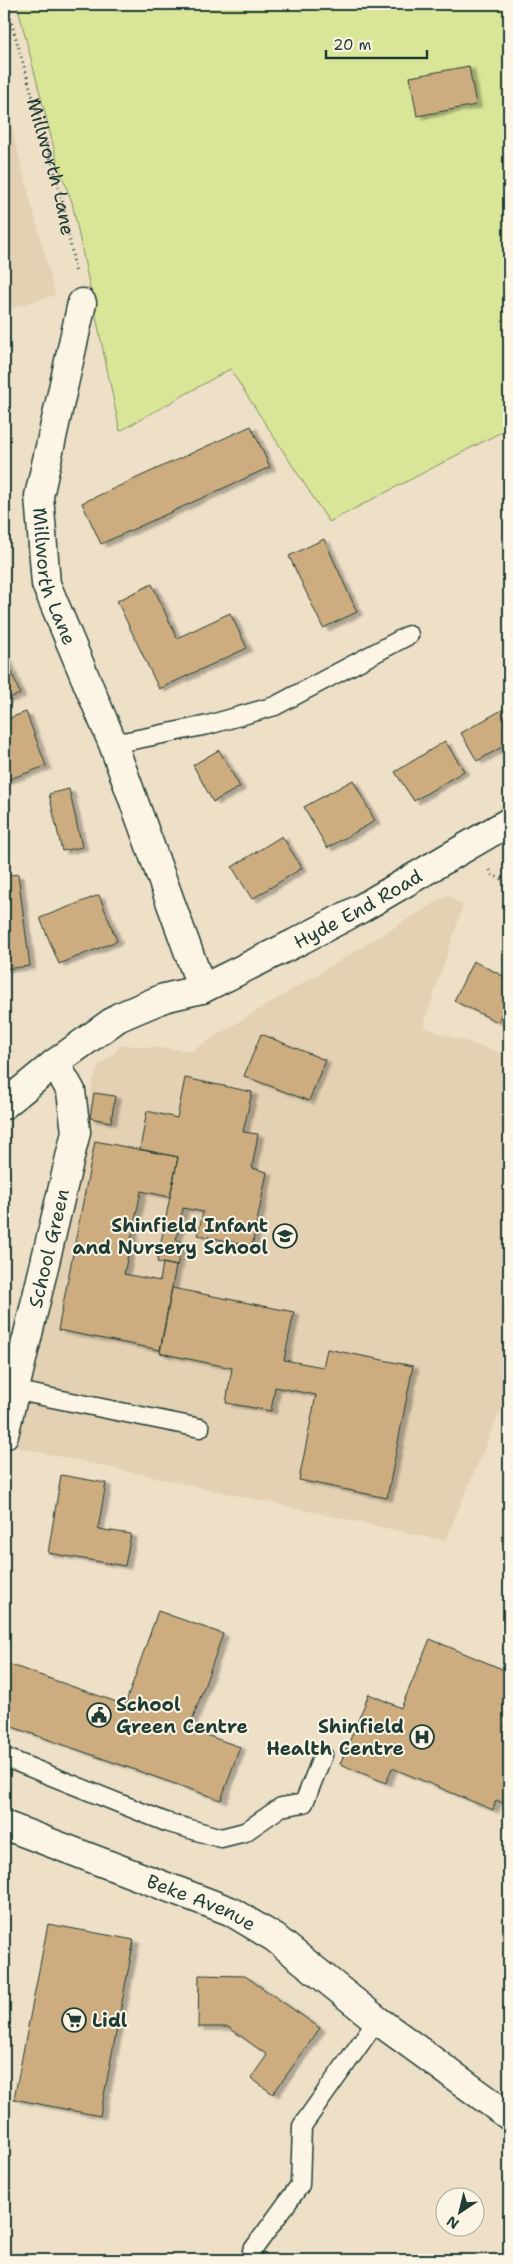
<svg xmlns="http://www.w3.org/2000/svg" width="513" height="2264" font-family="'Shantell Sans',sans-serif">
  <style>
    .built { fill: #e4d0b2 }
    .green { fill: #d9e597; stroke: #7c9166 }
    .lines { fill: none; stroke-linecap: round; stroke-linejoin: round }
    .stream { stroke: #5d999d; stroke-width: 10 }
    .building { fill: #cdad80; stroke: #1f3d34; filter: url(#shadow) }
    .lane-casing { stroke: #1f3d34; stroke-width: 21 }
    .street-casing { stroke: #1f3d34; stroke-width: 31 }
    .secondary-casing { stroke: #1f3d34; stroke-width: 31 }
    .path { stroke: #1f3d34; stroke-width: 3; stroke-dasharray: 1 4; stroke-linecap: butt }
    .lane { stroke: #fcf5e5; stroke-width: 18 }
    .street { stroke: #fcf5e5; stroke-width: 28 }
    .secondary { stroke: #fcf5e5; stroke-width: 28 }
    .labels { text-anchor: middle; stroke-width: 4; stroke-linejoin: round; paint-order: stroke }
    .street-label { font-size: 19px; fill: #1f3d34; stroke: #fcf5e5 }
    .poi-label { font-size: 19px; font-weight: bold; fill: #1f3d34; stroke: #fcf5e5; text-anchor: end }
  </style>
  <defs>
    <filter id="shadow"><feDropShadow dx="5.5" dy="3" stdDeviation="1" flood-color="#0004"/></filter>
  </defs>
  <rect width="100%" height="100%" fill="#eedfc7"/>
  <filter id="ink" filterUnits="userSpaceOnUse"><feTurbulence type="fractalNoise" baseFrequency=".02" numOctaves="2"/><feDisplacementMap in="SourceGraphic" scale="10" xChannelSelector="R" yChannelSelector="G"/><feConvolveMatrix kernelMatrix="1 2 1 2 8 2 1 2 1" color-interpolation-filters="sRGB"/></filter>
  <g filter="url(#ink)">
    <path class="built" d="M4 98 55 295 4 310Z
      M448 895 463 906 423 1027 509 1056V1390L445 1541 17 1447 93 1082 98 1067 122 1045 191 1051Z"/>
    <path class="green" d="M17 4H509V428L329 522 230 369 120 431 72 202 59 168Z"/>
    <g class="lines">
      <path class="stream" d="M19 2258 26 2260"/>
    </g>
    <path class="building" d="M469 66 476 105 417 116 410 77Z
      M251 426 270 467 101 544 82 503Z
      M324 539 357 612 323 628 289 556Z
      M152 584 177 638 230 613 247 648 159 689 117 601Z
      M4 652 20 694 4 700Z
      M509 706V743L477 761 461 733Z
      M26 712 46 766 4 781V720Z
      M445 741 464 771 414 801 395 772Z
      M219 750 240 787 213 802 193 765Z
      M353 780 375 821 327 848 304 807Z
      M69 789 82 847 62 851 49 794Z
      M282 836 302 868 252 899 232 867Z
      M18 874 30 966 4 969V876Z
      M99 895 117 941 59 964 40 918Z
      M473 961 509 979V998L498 1022 454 1001Z
      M261 1034 325 1060 309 1101 244 1076Z
      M185 1078 252 1092 243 1132 258 1134 252 1168 267 1172 252 1246 198 1235 203 1212 183 1208 176 1240 182 1242 177 1266 157 1262 178 1157 140 1149 147 1111 177 1118Z
      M94 1093 115 1096 111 1122 90 1118Z
      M95 1141 178 1157 170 1197 141 1191 124 1274 160 1281 163 1263 176 1266 160 1350 58 1330Z
      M172 1288 294 1312 284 1360 323 1367 327 1349 413 1366 387 1498 299 1480 316 1395 275 1387 271 1411 226 1403 232 1368 160 1353Z
      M61 1475 106 1483 98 1529 131 1534 125 1566 48 1553Z
      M158 1611 223 1634 189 1729 240 1747 221 1800 4 1724V1676L8 1664 125 1705Z
      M430 1639 509 1672V1717L505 1728 509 1729V1806L496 1800 493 1810 392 1768 386 1783 340 1764 369 1694 401 1708Z
      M48 1924 134 1940 100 2116 14 2099Z
      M199 1975 245 1976 320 2028 273 2094 251 2078 267 2055 228 2027H198Z"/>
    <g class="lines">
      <g class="lane-casing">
        <path id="lane" d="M113 744 208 725 275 706 409 635
          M13 1390 200 1428
          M4 1757 166 1822 221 1838 245 1832 281 1807 304 1803 323 1755
          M252 2251 300 2185 302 2126 377 2020"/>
      </g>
      <g class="street-casing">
        <g id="street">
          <path id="s2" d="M82 303 39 496 46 584 113 744 202 989"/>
          <path id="s3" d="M4 1435 76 1132 71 1091 55 1063"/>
          <path id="s4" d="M4 1825 230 1911 275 1938 377 2020 509 2116"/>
        </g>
      </g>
      <g class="secondary-casing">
        <g id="secondary">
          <path id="s5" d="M4 1105 55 1063 119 1017 164 998 202 989 295 943 360 909 509 822"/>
        </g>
      </g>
      <g class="path">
        <path id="s1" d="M6 4 61 194 76 274"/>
        <path d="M490 870 492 875 509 882"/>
      </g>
      <use href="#lane" class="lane"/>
      <use href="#street" class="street"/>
      <use href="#secondary" class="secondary"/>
    </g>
  </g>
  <defs>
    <g id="school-ring" transform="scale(1.25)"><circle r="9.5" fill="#fcf5e5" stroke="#1f3d34" stroke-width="1.5"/><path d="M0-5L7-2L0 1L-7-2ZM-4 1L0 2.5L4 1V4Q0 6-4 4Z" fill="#1f3d34"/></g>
    <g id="civic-ring" transform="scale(1.25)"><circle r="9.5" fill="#fcf5e5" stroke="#1f3d34" stroke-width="1.5"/><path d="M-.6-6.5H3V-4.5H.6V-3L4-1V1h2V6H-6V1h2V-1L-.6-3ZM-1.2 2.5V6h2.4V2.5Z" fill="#1f3d34"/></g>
    <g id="hospital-ring" transform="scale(1.25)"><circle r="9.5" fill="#fcf5e5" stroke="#1f3d34" stroke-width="1.5"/><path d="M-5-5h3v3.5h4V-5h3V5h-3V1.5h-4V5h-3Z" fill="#1f3d34"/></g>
    <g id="supermarket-ring" transform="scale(1.25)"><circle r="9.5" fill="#fcf5e5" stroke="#1f3d34" stroke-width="1.5"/><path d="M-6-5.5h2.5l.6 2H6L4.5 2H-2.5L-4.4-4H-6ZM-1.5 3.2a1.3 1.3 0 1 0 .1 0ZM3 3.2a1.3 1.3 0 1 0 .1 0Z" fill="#1f3d34"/></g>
  </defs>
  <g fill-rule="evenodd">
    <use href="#school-ring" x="285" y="1236"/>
    <use href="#civic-ring" x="99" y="1715"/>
    <use href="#hospital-ring" x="422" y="1737"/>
    <use href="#supermarket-ring" x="74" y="2020"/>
  </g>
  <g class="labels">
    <g class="street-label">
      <text dy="7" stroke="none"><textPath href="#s1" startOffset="169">Millworth Lane</textPath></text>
      <text dy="7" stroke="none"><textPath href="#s2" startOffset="280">Millworth Lane</textPath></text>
      <text dy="7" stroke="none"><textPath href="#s5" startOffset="408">Hyde End Road</textPath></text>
      <text dy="7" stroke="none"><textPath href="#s3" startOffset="192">School Green</textPath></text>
      <text dy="7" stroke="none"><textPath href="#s4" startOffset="212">Beke Avenue</textPath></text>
    </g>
    <g class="poi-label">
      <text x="268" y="1232">Shinfield Infant<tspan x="268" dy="22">and Nursery School</tspan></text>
      <text x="116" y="1711" text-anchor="start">School<tspan x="116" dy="22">Green Centre</tspan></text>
      <text x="404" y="1733">Shinfield<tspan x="404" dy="22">Health Centre</tspan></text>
      <text x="92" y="2027" text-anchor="start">Lidl</text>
    </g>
  </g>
  <rect width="513" height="2264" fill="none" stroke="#fcf5e5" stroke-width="20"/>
  <rect x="10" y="10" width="493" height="2244" fill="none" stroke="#1f3d34" stroke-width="2" filter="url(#ink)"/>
  <g transform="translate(460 2212) rotate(215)"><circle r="24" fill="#fcf5e5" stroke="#a4ab9e"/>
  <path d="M0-4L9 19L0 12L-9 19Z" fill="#1f3d34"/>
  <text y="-8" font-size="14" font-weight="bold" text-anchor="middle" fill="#1f3d34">N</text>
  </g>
  <path d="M326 50v8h101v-8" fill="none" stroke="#1f3d34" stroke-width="2.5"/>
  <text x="333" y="50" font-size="15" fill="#1f3d34" stroke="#fcf5e5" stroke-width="4" paint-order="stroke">20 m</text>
</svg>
